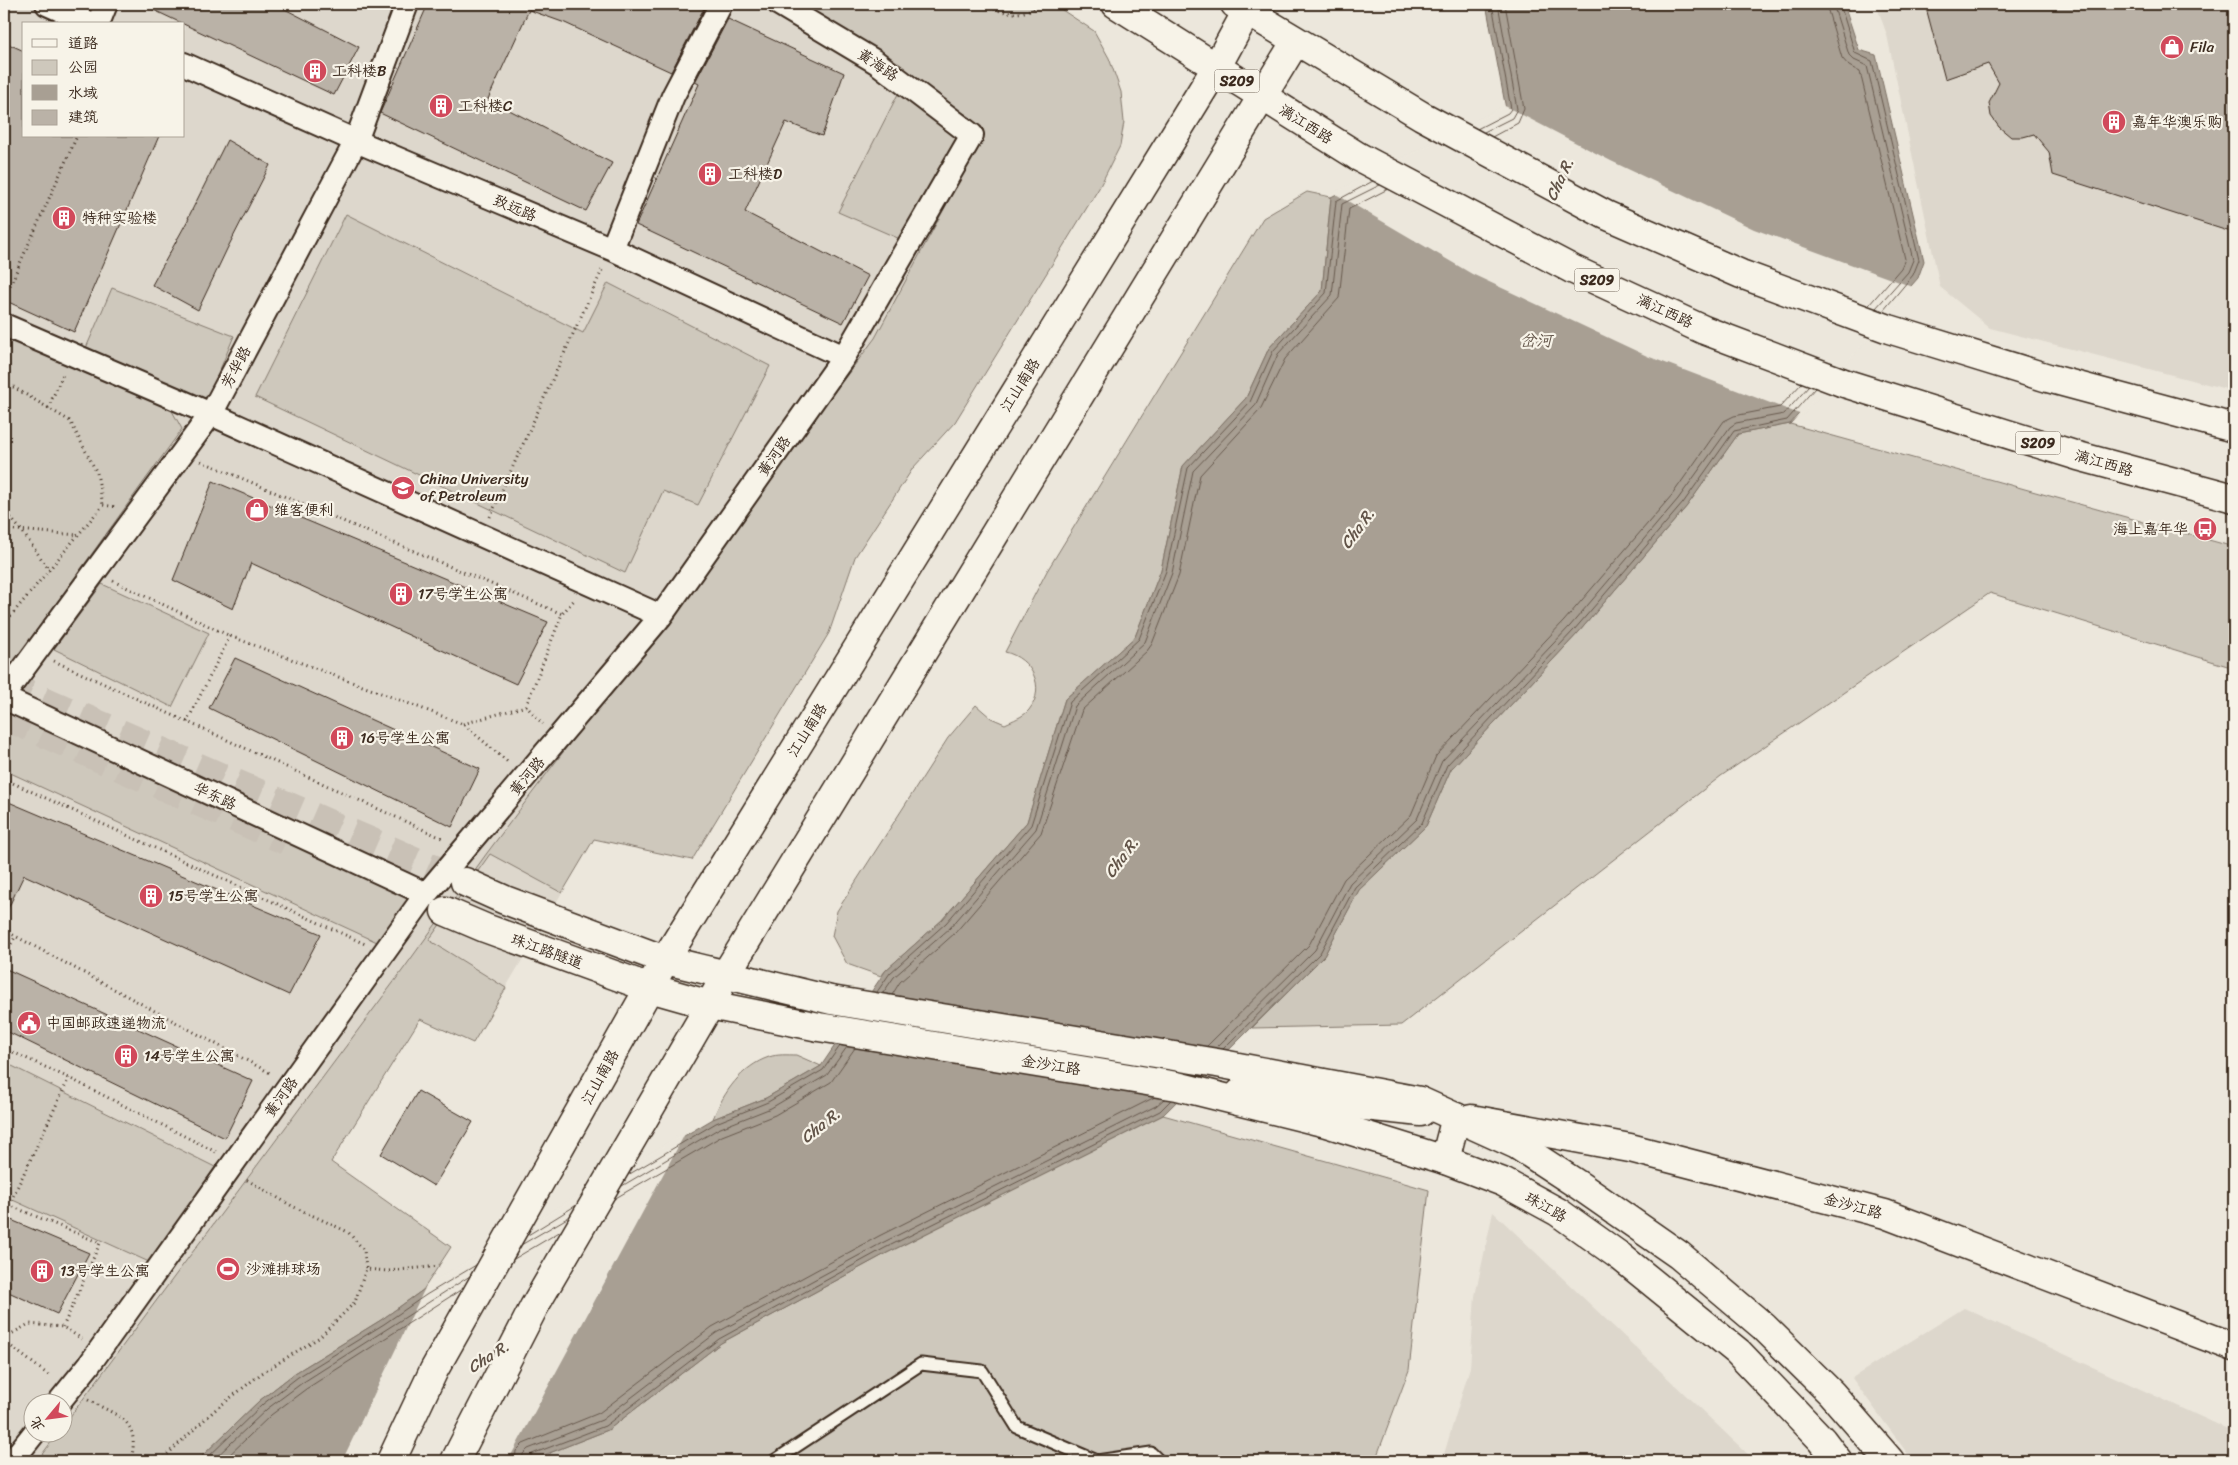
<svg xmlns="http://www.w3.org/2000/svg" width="2238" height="1465" font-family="Sriracha,'LXGW WenKai TC',sans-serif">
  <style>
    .built { fill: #ddd7cc; fill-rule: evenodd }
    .green { fill: #cec8bc; stroke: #84796d }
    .water { fill: #a89f93; stroke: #7c7064 }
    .pier { fill: #ece7dc }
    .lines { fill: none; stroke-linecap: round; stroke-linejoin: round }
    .shore { stroke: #67594d; stroke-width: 1 }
    .building { fill: #bab2a7; stroke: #3b2a1e }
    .secondary-tunnel { stroke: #c9c1b6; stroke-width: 28; stroke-dasharray: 28 14; stroke-linecap: butt }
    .service-casing { stroke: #3b2a1e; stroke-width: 15 }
    .minor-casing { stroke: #3b2a1e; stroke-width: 26 }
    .tertiary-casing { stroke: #3b2a1e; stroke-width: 31 }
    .secondary-casing { stroke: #3b2a1e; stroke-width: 31 }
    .primary-casing { stroke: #3b2a1e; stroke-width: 31 }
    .path { stroke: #3b2a1e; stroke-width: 3; stroke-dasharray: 1 4; stroke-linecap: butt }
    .service { stroke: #f7f3e8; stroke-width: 11 }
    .minor { stroke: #f7f3e8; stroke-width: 22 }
    .tertiary { stroke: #f7f3e8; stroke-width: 28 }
    .secondary { stroke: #f7f3e8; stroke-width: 28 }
    .primary { stroke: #f7f3e8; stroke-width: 28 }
    .primary-bridge-casing { stroke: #3b2a1e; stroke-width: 31; stroke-linecap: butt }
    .primary-bridge { stroke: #f7f3e8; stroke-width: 28 }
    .labels { text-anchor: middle; stroke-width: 4.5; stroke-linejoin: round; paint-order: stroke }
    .shield { fill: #f7f3e8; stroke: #73665b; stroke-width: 1 }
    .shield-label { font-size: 14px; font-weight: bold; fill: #3b2a1e }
    .poi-label { font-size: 15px; fill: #3b2a1e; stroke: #f7f3e8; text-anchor: start }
    .street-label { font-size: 15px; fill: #3b2a1e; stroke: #f7f3e8 }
    .water-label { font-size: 16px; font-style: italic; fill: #615347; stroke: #f7f3e8 }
  </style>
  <rect width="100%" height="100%" fill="#ece7dc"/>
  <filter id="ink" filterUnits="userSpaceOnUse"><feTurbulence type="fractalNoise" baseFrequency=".02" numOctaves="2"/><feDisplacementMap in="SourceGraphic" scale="10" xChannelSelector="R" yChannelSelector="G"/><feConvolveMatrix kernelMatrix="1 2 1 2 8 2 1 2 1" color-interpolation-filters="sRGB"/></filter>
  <g filter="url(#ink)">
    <path class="built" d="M4 4H847L1022 115 473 1043 420 1019 331 1162 451 1247 423 1290 259 1401 197 1461H4ZM24 24H184V136H24ZM32 1402H62V1432H32Z
      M1876 4H2234V391L1990 328 1940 287 1887 35Z
      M1493 1212 1755 1461H1442L1470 1367 1475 1296Z
      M1964 1308 2234 1432V1461H1913L1852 1378Z"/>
    <path class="green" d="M788 4H1053L1094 31 1109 58 1121 92 1124 122 1120 146 1099 188 955 422 913 468 855 557 829 633 692 860 594 839 562 893 490 854 429 940 506 988 473 1043 420 1019 331 1162 451 1247 423 1290 381 1320 295 1373 259 1401 197 1461H37L58 1433 62 1432 63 1426 402 971 487 853 875 338 981 140 983 131 970 117Z
      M900 90 964 136 900 239 838 212Z
      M1307 192 1331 197 1322 291 1269 348 1246 398 1183 466 1161 570 1135 637 1065 699 1027 822 942 920 886 970 881 976 847 964 832 936 837 911 948 738 976 705 991 718 1005 724C1013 720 1023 717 1029 710 1047 687 1031 658 1005 652L1047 571 1263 218Z
      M346 214 583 333 608 283 770 366 698 505 663 491 625 573 255 397Z
      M112 288 234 336 206 403 83 355Z
      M4 337 171 409 182 429 10 667 4 665Z
      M1790 424 2234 547V668L1990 593 1721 776 1401 1025 1252 1028 1324 956 1359 890 1426 826 1451 769 1578 633 1687 506 1738 434Z
      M102 584 209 633 172 707 54 649Z
      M6 711 412 899 377 942 4 770V715Z
      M796 1055 821 1066 766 1098 713 1119C723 1093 742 1066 769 1057 777 1054 788 1055 796 1055Z
      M4 1062 215 1167 149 1262 4 1196Z
      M1163 1115 1429 1190 1409 1370 1375 1461H542L552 1452 608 1430 721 1343 887 1253Z"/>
    <path class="water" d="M1486 4H1844L1859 50 1876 55 1924 261 1918 278 1790 424 1738 434 1687 506 1578 633 1451 769 1426 826 1359 890 1324 956 1163 1115 887 1253 721 1343 608 1430 529 1461H197L259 1401 295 1373 381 1320 423 1290 713 1119 766 1098 821 1066 886 970 942 920 1027 822 1065 699 1135 637 1161 570 1183 466 1246 398 1269 348 1322 291 1331 197 1506 109Z"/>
    <path class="pier" d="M1503 105 1611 161 1754 229 1913 287 1802 415 1647 356 1472 274 1334 193 1503 107Z
      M686 1132 508 1461H342L426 1286Z"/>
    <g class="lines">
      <path class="shore" d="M1826 4 1842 58 1849 66 1860 72 1905 259 1901 268 1869 305
        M1833 4 1849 55 1854 60 1867 66 1913 260 1908 272 1876 308
        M1840 4 1855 53 1872 61 1919 260 1913 275 1883 311
        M1477 129 1508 113 1511 109 1492 4
        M1484 132 1512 118 1517 109 1498 4
        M1492 137 1518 123 1524 109 1505 4
        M877 992 890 973 946 923 1031 825 1070 702 1139 639 1166 571 1188 468 1250 402 1273 351 1326 293 1336 201 1373 181
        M883 993 894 977 950 928 1036 829 1075 706 1145 642 1172 573 1193 471 1255 406 1278 354 1332 295 1342 204 1380 185
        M892 995 900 982 955 933 1041 833 1082 710 1147 651 1152 644 1179 575 1200 475 1260 410 1285 359 1339 298 1349 209 1388 189
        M1207 1046 1309 945 1344 879 1411 815 1436 756 1564 621 1672 495 1724 421 1734 416 1780 407 1802 383
        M1216 1048 1315 950 1350 883 1417 819 1442 761 1570 626 1678 499 1730 427 1736 423 1784 414 1809 386
        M1223 1049 1320 953 1355 887 1422 823 1447 765 1574 630 1683 503 1734 431 1787 420 1815 388
        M628 1175 716 1123 768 1102 823 1070 840 1046
        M622 1186 718 1129 771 1108 827 1075 847 1047
        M614 1199 722 1136 775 1115 831 1082 855 1048
        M528 1235 575 1206
        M521 1245 569 1217
        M514 1259 561 1231
        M204 1461 263 1404 298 1377 384 1324 426 1295 476 1265
        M212 1461 267 1409 302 1383 470 1276
        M223 1461 271 1415 306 1389 462 1289
        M515 1461 516 1451 523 1444 599 1413 712 1327 879 1236 1155 1097
        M522 1461 523 1454 528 1449 602 1420 716 1333 882 1243 1156 1106 1164 1099
        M528 1461 532 1454 605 1426 719 1339 885 1248 1160 1111 1171 1100"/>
    </g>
    <path class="building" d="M141 4H275L359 47 334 95Z
      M428 4H696L704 8 671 72 565 23 529 10 488 99 612 163 586 211 380 113Z
      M1925 4H2225L2234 17V233L2053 175 2049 152 2034 134 2023 137H2011L1999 127 1991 116 1989 103 1999 83 1988 64 1945 79Z
      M728 19 844 73 822 136 786 122 745 212 868 276 843 323 636 225 699 84 695 82Z
      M4 42 24 51V136H159L74 332 4 300Z
      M227 140 270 165 227 249 198 310 152 285 189 218H188Z
      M213 481 548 622 516 684 251 563 233 609 173 580Z
      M235 658 480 769 452 827 209 708Z
      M4 800 321 934 289 995 24 875 4 917Z
      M4 968 253 1081 225 1138 4 1030Z
      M418 1091 473 1122 434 1186 381 1154Z
      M4 1217 89 1253 57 1314 4 1290Z"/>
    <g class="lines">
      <path class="secondary-tunnel" d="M4 683 465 882
        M4 716 286 841"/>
      <g class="service-casing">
        <path id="service" d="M774 1461 921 1364 982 1371 1017 1427 1097 1461 1151 1453 1159 1461"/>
      </g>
      <g class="minor-casing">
        <path id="minor" d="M47 4 92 24
          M98 24 106 4
          M184 64 356 141 612 249 844 357
          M612 249 673 96 721 4
          M4 325 211 414 661 616
          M4 695 211 414 356 141 407 4
          M4 698 426 894
          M59 1402 89 1365 426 894 661 616 844 357 972 135 876 62 779 4
          M12 1461 35 1432"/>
      </g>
      <g class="tertiary-casing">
        <path id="tertiary" d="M1240 1093 1421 1112
          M1471 1119 1630 1148 1885 1214 2234 1347
          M1445 1160 1456 1117"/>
      </g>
      <g class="secondary-casing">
        <path id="secondary" d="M465 882 505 900 665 960 831 1000 1217 1063 1420 1101 1517 1145 1580 1186 1679 1255 1764 1327 1831 1393 1890 1461
          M445 911 485 928 650 988 710 1005 819 1027 1177 1086 1326 1123 1445 1160 1503 1182 1558 1212 1621 1257 1738 1352 1822 1440 1838 1461"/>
      </g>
      <g class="primary-casing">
        <path id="primary" d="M1116 4 1359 157
          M1235 4 1422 116 1606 215 1741 274 1889 329 2048 378 2234 428
          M1844 383 2078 456 2234 498
          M391 1461 434 1370 665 960 1216 68 1247 11
          M455 1461 534 1307 710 1005 726 974 1296 41"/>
      </g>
      <path class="path" d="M980 4C998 11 1022 20 1038 4
        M4 299 77 136
        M4 387 10 385 70 421 97 473 103 505
        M48 408 64 372
        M201 461 562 614
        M4 510 22 531 50 571
        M490 517 603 268
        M4 529 78 535
        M113 581 230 636 463 724 509 763
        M4 624 103 505 117 507
        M54 661 444 839
        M526 706 562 614 575 599
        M187 722 230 636
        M463 724 526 706 543 724
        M4 779 365 944
        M4 930 272 1074
        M4 957 15 937
        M4 1048 69 1078 216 1152
        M247 1180 292 1206 348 1232 364 1250 366 1269 388 1271 439 1266
        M4 1203 100 1243 63 1327
        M9 1205 69 1078
        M4 1338 29 1324 63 1327 82 1339
        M4 1341 51 1377
        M88 1400C121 1418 140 1419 131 1461
        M160 1461 215 1410 262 1373 320 1337 355 1302 366 1269"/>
      <use href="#service" class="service"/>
      <use href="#minor" class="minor"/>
      <use href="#tertiary" class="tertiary"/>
      <use href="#secondary" class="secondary"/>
      <use href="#primary" class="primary"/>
      <g class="primary-bridge-casing">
        <path id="primary-bridge" d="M1359 157 1572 269 1704 330 1844 383"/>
      </g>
      <use href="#primary-bridge" class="primary-bridge"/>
    </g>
  </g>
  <defs>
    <g id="shop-disc" transform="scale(1.25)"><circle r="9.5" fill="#d1495b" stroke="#f7f3e8"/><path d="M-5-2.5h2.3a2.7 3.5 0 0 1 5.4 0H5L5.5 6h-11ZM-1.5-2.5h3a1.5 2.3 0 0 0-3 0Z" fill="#fff"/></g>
    <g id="building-disc" transform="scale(1.25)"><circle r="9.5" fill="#d1495b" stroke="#f7f3e8"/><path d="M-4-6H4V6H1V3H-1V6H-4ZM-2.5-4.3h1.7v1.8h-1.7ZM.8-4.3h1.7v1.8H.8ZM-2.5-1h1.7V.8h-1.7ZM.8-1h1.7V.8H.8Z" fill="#fff"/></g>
    <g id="university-disc" transform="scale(1.25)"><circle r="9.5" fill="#d1495b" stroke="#f7f3e8"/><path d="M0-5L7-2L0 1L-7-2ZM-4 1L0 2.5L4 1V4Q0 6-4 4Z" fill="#fff"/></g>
    <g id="bus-disc" transform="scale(1.25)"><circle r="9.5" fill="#d1495b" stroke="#f7f3e8"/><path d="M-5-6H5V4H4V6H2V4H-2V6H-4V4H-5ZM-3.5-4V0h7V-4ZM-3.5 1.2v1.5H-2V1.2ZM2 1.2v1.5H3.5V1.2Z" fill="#fff"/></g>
    <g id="civic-disc" transform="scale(1.25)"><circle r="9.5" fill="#d1495b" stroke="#f7f3e8"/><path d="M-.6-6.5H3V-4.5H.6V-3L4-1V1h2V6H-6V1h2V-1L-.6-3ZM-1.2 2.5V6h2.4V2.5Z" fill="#fff"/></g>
    <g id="stadium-disc" transform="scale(1.25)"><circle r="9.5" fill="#d1495b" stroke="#f7f3e8"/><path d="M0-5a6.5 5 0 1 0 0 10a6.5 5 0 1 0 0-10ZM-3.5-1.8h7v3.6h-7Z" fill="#fff"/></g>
  </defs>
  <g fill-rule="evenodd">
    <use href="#shop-disc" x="2172" y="47"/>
    <use href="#building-disc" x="315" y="71"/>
    <use href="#building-disc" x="441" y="106"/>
    <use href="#building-disc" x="2114" y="122"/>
    <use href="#building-disc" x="710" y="174"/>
    <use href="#building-disc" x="64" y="218"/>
    <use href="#university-disc" x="403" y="488"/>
    <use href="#shop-disc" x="257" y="510"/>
    <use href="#bus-disc" x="2205" y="529"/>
    <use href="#building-disc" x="401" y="594"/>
    <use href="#building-disc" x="342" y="738"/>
    <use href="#building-disc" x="151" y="896"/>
    <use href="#civic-disc" x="29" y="1023"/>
    <use href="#building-disc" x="126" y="1056"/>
    <use href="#stadium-disc" x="228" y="1269"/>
    <use href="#building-disc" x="42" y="1271"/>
  </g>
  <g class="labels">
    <g class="shield">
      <rect x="1214.5" y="69.5" width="45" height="23" rx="4"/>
      <rect x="1574.5" y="268.5" width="45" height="23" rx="4"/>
      <rect x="2015.5" y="431.5" width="45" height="23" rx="4"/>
    </g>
    <g class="shield-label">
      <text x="1237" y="86">S209</text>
      <text x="1597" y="285">S209</text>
      <text x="2038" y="448">S209</text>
    </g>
    <g class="poi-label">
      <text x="2190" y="52">Fila</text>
      <text x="332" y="76">工科楼B</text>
      <text x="458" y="111">工科楼C</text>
      <text x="2132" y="127">嘉年华澳乐购</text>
      <text x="728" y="179">工科楼D</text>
      <text x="82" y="223">特种实验楼</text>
      <text x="420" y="484">China University<tspan x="420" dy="17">of Petroleum</tspan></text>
      <text x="274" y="515">维客便利</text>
      <text x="2188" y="534" text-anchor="end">海上嘉年华</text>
      <text x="418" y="599">17号学生公寓</text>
      <text x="360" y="743">16号学生公寓</text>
      <text x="168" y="901">15号学生公寓</text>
      <text x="46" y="1028">中国邮政速递物流</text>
      <text x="144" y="1061">14号学生公寓</text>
      <text x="246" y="1274">沙滩排球场</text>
      <text x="60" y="1276">13号学生公寓</text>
    </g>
    <g class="street-label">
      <text transform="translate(878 65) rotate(34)" y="5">黄海路</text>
      <text transform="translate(1306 124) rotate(32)" y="5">漓江西路</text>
      <text transform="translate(515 208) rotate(23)" y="5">致远路</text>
      <text transform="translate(1665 311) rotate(25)" y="5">漓江西路</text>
      <text transform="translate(236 367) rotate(-62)" y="5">芳华路</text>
      <text transform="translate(1020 385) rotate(-58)" y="5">江山南路</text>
      <text transform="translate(774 456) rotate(-55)" y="5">黄河路</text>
      <text transform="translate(2104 463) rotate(16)" y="5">漓江西路</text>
      <text transform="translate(807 730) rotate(-58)" y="5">江山南路</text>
      <text transform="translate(527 776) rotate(-50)" y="5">黄河路</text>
      <text transform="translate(215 796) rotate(25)" y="5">华东路</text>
      <text transform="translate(547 951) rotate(20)" y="5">珠江路隧道</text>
      <text transform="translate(1051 1065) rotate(9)" y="5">金沙江路</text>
      <text transform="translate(600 1077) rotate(-61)" y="5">江山南路</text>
      <text transform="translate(281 1097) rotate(-54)" y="5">黄河路</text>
      <text transform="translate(1853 1206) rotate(15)" y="5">金沙江路</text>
      <text transform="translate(1546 1207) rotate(30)" y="5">珠江路</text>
    </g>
    <g class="water-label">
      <text transform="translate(1559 179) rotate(-65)" y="6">Cha R.</text>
      <text x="1536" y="346">岔河</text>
      <text transform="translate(1357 528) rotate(-54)" y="6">Cha R.</text>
      <text transform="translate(1121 857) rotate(-54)" y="6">Cha R.</text>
      <text transform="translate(820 1125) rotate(-39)" y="6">Cha R.</text>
      <text transform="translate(488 1356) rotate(-33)" y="6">Cha R.</text>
    </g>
  </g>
  <rect width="2238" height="1465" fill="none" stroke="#f7f3e8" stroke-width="20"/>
  <rect x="10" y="10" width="2218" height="1445" fill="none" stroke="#3b2a1e" stroke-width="2" filter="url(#ink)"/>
  <rect x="22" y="22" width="162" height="115" fill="#f7f3e8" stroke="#aca397"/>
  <rect x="32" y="39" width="25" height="8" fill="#f7f3e8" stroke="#aca397"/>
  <text x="68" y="48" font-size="15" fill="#3b2a1e">道路</text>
  <rect x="32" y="60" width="25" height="15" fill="#cec8bc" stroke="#aca397"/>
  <text x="68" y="72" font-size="15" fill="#3b2a1e">公园</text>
  <rect x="32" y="85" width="25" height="15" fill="#a89f93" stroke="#aca397"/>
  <text x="68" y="98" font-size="15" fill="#3b2a1e">水域</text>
  <rect x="32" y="110" width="25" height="15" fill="#bab2a7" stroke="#aca397"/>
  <text x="68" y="122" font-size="15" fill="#3b2a1e">建筑</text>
  <g transform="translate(48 1418) rotate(241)"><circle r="24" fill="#f7f3e8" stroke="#aca397"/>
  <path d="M0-4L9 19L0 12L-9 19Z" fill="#d1495b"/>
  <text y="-8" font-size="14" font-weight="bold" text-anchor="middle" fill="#3b2a1e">北</text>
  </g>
</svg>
